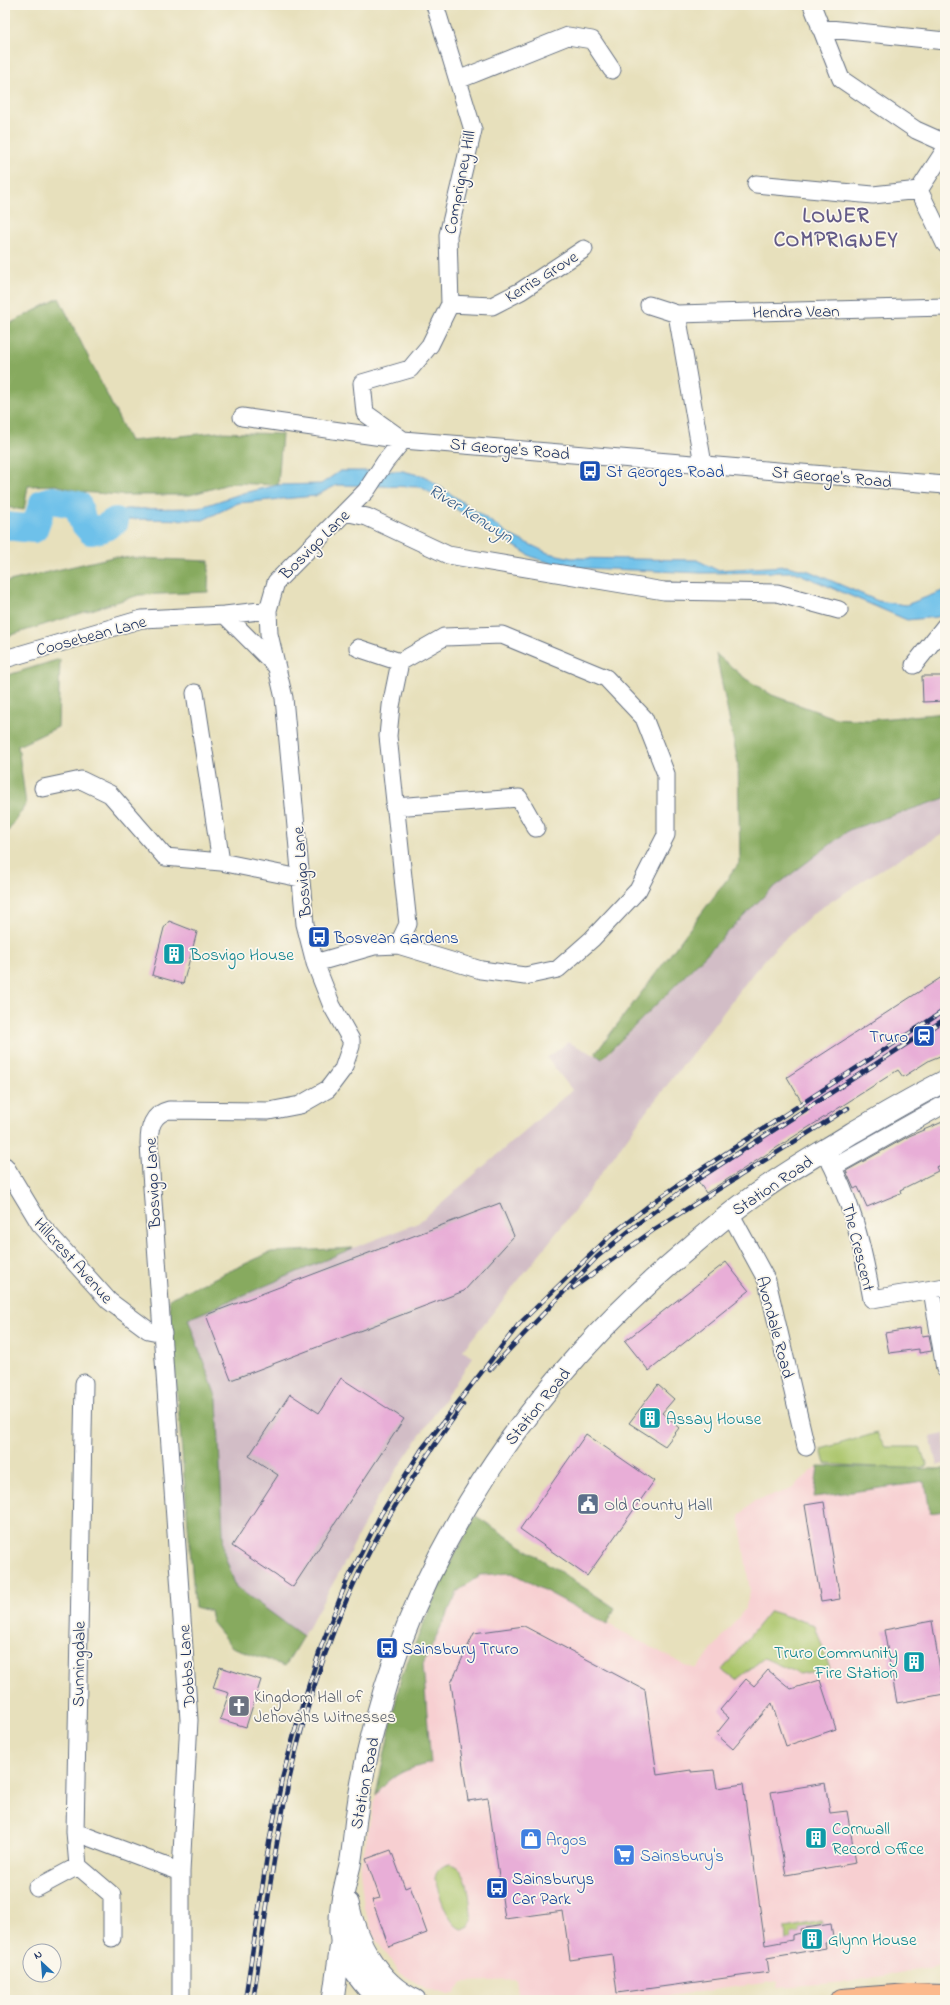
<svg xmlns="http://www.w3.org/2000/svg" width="950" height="2005" font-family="'Indie Flower',sans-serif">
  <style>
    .built { fill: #f7cfd1 }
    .industrial { fill: #d2bdc6 }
    .green { fill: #aac56b; stroke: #627a64 }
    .forest { fill: #87aa5f; stroke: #516c5e }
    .water { fill: #6ec1ea; stroke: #4478a4 }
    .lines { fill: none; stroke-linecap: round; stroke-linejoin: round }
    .river { stroke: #6ec1ea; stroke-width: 28 }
    .building { fill: #e8aed7 }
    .minor-casing { stroke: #626d7f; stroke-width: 19 }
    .tertiary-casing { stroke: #626d7f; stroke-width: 23 }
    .trunk-casing { stroke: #626d7f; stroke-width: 24 }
    .minor { stroke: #fff; stroke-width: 17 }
    .tertiary { stroke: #fff; stroke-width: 21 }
    .trunk { stroke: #fcba8d; stroke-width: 22 }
    .rail-casing { stroke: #1b2f5e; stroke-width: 4.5 }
    .rail { stroke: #fbf7ec; stroke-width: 3; stroke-dasharray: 9; stroke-linecap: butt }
    .labels { text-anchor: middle; stroke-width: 3.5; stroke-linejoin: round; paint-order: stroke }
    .street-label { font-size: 17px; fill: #1b2f5e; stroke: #fbf7ec }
    .transit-label { font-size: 17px; fill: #164399; stroke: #fbf7ec; text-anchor: start }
    .culture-label { font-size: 17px; fill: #0d838f; stroke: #fbf7ec; text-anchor: start }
    .service-label { font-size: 17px; fill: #4e5e75; stroke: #fbf7ec; text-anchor: start }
    .worship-label { font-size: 17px; fill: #5b616d; stroke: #fbf7ec; text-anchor: start }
    .shop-label { font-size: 17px; fill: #366cbe; stroke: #fbf7ec; text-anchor: start }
    .water-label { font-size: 18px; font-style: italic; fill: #345b88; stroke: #fbf7ec }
    .district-label { font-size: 21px; font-weight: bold; letter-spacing: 1px; fill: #635b88; stroke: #fbf7ec }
  </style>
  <rect width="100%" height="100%" fill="#fbf7ec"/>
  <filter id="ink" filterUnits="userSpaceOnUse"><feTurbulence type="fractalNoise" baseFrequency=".025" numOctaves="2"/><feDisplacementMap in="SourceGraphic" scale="8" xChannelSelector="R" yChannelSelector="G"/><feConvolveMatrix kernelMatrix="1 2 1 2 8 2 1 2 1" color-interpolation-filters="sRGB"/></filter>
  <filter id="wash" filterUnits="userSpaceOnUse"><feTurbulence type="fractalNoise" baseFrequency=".012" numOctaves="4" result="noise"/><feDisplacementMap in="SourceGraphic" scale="16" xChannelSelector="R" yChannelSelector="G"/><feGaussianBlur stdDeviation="0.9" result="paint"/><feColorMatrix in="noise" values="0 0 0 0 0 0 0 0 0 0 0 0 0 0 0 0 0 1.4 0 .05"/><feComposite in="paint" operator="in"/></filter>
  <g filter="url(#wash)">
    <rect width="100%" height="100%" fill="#e7e0bc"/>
    <path class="built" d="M818 1466 814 1497 925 1482 930 1513 945 1511V1962L934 1967 848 1982 778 1987V1981L640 2000H519L516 1980 462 1982 455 1994H445L425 1988 400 1973 376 1940 364 1908 360 1869 376 1795 389 1779 408 1769 431 1763 423 1664 458 1591 480 1575 512 1573 685 1665 696 1669 745 1609 750 1592 739 1516 754 1501 789 1490Z"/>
    <path class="industrial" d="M945 798V833L878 871 815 912 776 947 754 972 695 1050 645 1113 577 1207 463 1350 473 1357 377 1499 343 1566 303 1636 236 1588 224 1553 217 1399 188 1319 353 1248 418 1223 572 1090 547 1058 568 1042 603 1059 768 892 849 830Z
      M944 1434 945 1464 937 1465 930 1437Z"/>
    <path class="green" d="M877 1433 885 1447H920L927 1466 912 1469 825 1464 821 1449Z
      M770 1611 815 1625 830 1669 799 1674 764 1658 736 1680 722 1670Z
      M450 1864C471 1869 469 1902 472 1920L469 1926 463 1929C449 1928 439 1893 435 1880 435 1871 442 1865 450 1864Z
      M822 1921 823 1925 800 1929 801 1933 792 1935V1940L786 1941 785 1928Z"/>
    <path class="forest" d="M59 298 130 441 219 432 282 434 278 485 232 483 190 495H120L81 492 56 485 28 486 24 510 5 507V326Z
      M113 557 209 561 208 592 139 595 5 637V582Z
      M716 654 746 679 772 695 835 718 868 720 945 713V798L849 830 768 892 602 1059 595 1054 740 862 738 763Z
      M60 659 58 727 18 746 26 804 5 836V676Z
      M353 1248 188 1319 217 1399 224 1553 236 1587 303 1636 285 1666 232 1647 213 1624 210 1611 195 1607 169 1299 271 1252Z
      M818 1466 944 1469 945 1511 930 1513 925 1482 814 1497Z
      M476 1516 615 1608 607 1624 512 1573 480 1575 458 1591 423 1664 431 1763C404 1770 394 1773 376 1795L401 1677 445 1573Z"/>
    <path class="water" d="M340 471H403L426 477 512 536 548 553 572 558 697 560 717 570 786 566 809 571 878 601 906 605 945 590V614L937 617 907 620 795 572 701 573 563 567 532 557 421 487 337 485 315 496 238 503 203 520 126 519 104 532 88 530 83 522 96 525 125 509 198 508 243 493 278 485 321 484Z"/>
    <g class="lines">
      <path class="river" d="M5 526 34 529 43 503 53 500 78 505 83 522 91 531 104 528 115 521"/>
    </g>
    <g id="blocks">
      <path class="building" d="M922 676H945V701L923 702Z
        M169 921 197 932 183 984 152 975 164 928Z
        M945 975V1054L930 1060 903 1077 898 1070 706 1193 698 1181 807 1111 787 1077Z
        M945 1121V1164L936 1167 938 1171 900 1190 901 1193 867 1207 858 1187 854 1189 846 1171 909 1136Z
        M500 1203 514 1236 464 1291 231 1380 206 1315Z
        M726 1262 749 1291 649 1371 625 1341Z
        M921 1327 922 1336 929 1335 932 1351 919 1353V1349L889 1353 885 1333Z
        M341 1378 404 1419 293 1587 232 1546 278 1475 249 1456 290 1394 319 1413Z
        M658 1385 674 1399 662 1413 679 1428 665 1446 629 1423Z
        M586 1434 654 1481 587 1576 520 1529Z
        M824 1502 840 1599 821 1602 805 1505Z
        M932 1621 944 1694 897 1703 884 1630Z
        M524 1626 645 1690 657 1775 691 1770V1772L714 1770 717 1788 743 1784 765 1945 792 1940V1935L801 1933 800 1929 831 1924 833 1938H831L832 1942 825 1943 826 1948 767 1958 769 1972 617 1993 612 1954 570 1960 563 1911 505 1919 488 1798 468 1801 451 1683 474 1633Z
        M220 1667 261 1680 246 1727 220 1719 229 1693 213 1688Z
        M768 1670 791 1689 820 1680 836 1729 786 1746 772 1703 733 1749 716 1734 729 1718 720 1710 746 1679 754 1686Z
        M825 1783 830 1813 847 1811 856 1863 786 1875 771 1792Z
        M391 1850 405 1888 410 1886 427 1933 389 1947 372 1900 380 1898 366 1859Z"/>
    </g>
  </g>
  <g filter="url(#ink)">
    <use href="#blocks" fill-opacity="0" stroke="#626d7f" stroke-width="1"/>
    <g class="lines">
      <g class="minor-casing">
        <path id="minor" d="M812 5 841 79 916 130 945 143
          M820 28 945 41
          M458 80 568 36 592 40 612 70
          M945 150 919 190 945 244
          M756 184 873 195 919 190
          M450 304 492 306 521 291 584 249
          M649 305 677 314 945 307
          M677 314 703 464
          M242 417 403 440 945 485
          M345 512 367 517 448 555 664 591 777 593 839 610
          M268 610 225 615 275 665
          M358 648 400 662
          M5 659 142 619 225 615
          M914 665 945 626
          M195 693 221 862
          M43 788 81 780 110 794 165 857 221 862 300 878
          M394 807 519 798 536 828
          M315 963 374 946 398 945 481 970 525 976 558 969 592 939 638 890 666 835V774L644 718 606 678 502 635 444 637 400 662 391 706 388 736 408 924 398 945
          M824 1150C852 1201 862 1243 872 1299L945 1287
          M5 1166 40 1224 109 1301 148 1330 163 1333
          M833 1167 945 1104
          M730 1213 767 1281 806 1447
          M932 1290 945 1369
          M84 1383 75 1832 181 1872
          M75 1832 78 1866 112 1895V1938
          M37 1888 78 1866
          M181 2000V1872L189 1720 149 1144C149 1128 152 1114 169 1110L269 1111 300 1105 328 1089 343 1069 351 1046V1040L332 1006 315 963 305 924 284 698 269 634 268 610 276 582 366 491 385 462 403 440 365 413 362 383 410 369 430 345 450 304 448 235 473 130 435 5"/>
      </g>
      <g class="tertiary-casing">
        <path id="tertiary" d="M348 1903C356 1941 377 1983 415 2000
          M333 2000 341 1943
          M378 2000C364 1984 344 1963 341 1940 337 1914 344 1890 350 1865 353 1849 354 1833 356 1818 387 1590 515 1395 688 1249 712 1228 736 1208 762 1190 791 1169 822 1152 852 1133 883 1115 913 1097 945 1081"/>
      </g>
      <g class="trunk-casing">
        <path id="trunk" d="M842 2000 909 1995 945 1996"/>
      </g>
      <use href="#minor" class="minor"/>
      <use href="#tertiary" class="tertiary"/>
      <use href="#trunk" class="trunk"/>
      <g class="rail-casing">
        <path id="rail" d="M573 1288 655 1229 848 1108
          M490 1370 597 1257 640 1222 698 1179 945 1019
          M245 2000 269 1843 282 1779 299 1716 321 1647 346 1583 381 1514 422 1449 519 1324 610 1236 652 1203 694 1174 945 1010
          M253 2000C264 1930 272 1860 287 1790 305 1705 333 1620 374 1543 400 1494 431 1449 463 1405"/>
      </g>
      <use href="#rail" class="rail"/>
    </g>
  </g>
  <defs>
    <g id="bus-square" transform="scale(1.15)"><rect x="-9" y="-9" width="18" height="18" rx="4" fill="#1a4fb4" stroke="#fbf7ec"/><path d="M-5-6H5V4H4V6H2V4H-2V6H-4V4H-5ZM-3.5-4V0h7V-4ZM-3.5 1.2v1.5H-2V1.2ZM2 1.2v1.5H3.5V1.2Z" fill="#fff"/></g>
    <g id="building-square" transform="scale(1.15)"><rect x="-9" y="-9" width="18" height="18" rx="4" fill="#0f9aa8" stroke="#fbf7ec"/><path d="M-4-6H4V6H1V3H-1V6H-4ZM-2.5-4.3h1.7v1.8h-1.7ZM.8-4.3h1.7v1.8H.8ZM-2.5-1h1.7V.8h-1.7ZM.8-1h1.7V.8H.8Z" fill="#fff"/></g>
    <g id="station-square" transform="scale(1.15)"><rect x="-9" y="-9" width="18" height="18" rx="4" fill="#1a4fb4" stroke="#fbf7ec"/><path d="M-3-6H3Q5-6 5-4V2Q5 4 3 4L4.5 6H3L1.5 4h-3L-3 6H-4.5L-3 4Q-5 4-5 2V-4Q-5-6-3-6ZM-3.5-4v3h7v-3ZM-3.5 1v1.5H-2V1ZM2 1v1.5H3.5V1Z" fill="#fff"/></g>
    <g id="civic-square" transform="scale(1.15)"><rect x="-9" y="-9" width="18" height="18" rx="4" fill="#5c6f8a" stroke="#fbf7ec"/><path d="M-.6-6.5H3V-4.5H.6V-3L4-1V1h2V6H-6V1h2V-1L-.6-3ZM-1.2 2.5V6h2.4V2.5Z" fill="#fff"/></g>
    <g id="church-square" transform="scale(1.15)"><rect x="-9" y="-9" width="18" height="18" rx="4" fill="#6b7280" stroke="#fbf7ec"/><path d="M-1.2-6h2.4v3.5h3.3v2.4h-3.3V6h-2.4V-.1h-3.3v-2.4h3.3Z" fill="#fff"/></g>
    <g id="shop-square" transform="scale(1.15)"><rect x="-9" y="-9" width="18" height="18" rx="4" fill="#3f7fe0" stroke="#fbf7ec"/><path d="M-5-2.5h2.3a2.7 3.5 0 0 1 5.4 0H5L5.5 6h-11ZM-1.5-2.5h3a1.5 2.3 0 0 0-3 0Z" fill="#fff"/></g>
    <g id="supermarket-square" transform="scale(1.15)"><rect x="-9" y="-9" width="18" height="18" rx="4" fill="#3f7fe0" stroke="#fbf7ec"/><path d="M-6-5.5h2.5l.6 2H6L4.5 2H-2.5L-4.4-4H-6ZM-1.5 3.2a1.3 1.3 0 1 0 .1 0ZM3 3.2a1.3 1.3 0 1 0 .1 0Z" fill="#fff"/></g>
  </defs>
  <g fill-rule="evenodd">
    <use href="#bus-square" x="590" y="471"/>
    <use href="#bus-square" x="319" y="937"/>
    <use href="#building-square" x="174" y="954"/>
    <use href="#station-square" x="924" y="1036"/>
    <use href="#building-square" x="650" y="1418"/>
    <use href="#civic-square" x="588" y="1504"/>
    <use href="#bus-square" x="387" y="1648"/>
    <use href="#building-square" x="914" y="1662"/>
    <use href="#church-square" x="239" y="1706"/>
    <use href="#building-square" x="816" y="1838"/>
    <use href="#shop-square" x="531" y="1839"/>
    <use href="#supermarket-square" x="624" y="1855"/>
    <use href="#bus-square" x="497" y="1888"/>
    <use href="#building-square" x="812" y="1939"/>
  </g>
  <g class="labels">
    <g class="street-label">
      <text transform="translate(459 182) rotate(-79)" y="6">Comprigney Hill</text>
      <text transform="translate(541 276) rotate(-32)" y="6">Kerris Grove</text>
      <text transform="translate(796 311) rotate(-1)" y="6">Hendra Vean</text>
      <text transform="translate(510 448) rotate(5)" y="6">St George's Road</text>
      <text transform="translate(832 476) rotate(5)" y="6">St George's Road</text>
      <text transform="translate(314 544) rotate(-45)" y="6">Bosvigo Lane</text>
      <text transform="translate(91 635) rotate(-15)" y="6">Coosebean Lane</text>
      <text transform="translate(301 872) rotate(-95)" y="6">Bosvigo Lane</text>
      <text transform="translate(152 1183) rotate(-93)" y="6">Bosvigo Lane</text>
      <text transform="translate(772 1185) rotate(-34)" y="6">Station Road</text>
      <text transform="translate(859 1247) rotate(76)" y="6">The Crescent</text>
      <text transform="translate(74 1260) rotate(48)" y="6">Hillcrest Avenue</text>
      <text transform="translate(776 1327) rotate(75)" y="6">Avondale Road</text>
      <text transform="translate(537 1406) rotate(-51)" y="6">Station Road</text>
      <text transform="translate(78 1664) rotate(-89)" y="6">Sunningdale</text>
      <text transform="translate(186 1666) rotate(-94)" y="6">Dobbs Lane</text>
      <text transform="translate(364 1783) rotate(-79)" y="6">Station Road</text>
    </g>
    <g class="transit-label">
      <text x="606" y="477">St Georges Road</text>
      <text x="334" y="943">Bosvean Gardens</text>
      <text x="908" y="1042" text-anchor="end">Truro</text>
      <text x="402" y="1654">Sainsbury Truro</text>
      <text x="512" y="1884">Sainsburys<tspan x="512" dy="20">Car Park</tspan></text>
    </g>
    <g class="culture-label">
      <text x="190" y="960">Bosvigo House</text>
      <text x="666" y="1424">Assay House</text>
      <text x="898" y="1658" text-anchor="end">Truro Community<tspan x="898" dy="20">Fire Station</tspan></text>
      <text x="832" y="1834">Cornwall<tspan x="832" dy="20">Record Office</tspan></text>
      <text x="828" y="1945">Glynn House</text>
    </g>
    <g class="service-label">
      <text x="604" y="1510">Old County Hall</text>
    </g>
    <g class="worship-label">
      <text x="254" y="1702">Kingdom Hall of<tspan x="254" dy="20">Jehovahs Witnesses</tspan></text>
    </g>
    <g class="shop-label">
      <text x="546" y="1845">Argos</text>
      <text x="640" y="1861">Sainsbury's</text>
    </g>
    <g class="water-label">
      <text transform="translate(471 513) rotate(32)" y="6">River Kenwyn</text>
    </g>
    <g class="district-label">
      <text x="836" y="222">LOWER<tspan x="836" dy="24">COMPRIGNEY</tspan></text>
    </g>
  </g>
  <rect width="950" height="2005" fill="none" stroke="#fbf7ec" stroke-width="20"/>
  <g transform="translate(42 1963) rotate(334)"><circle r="19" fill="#fbf7ec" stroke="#a1a7b3"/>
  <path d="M0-3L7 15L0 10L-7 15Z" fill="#1f6fb2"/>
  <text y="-6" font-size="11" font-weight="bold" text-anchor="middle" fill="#1b2f5e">N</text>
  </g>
</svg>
